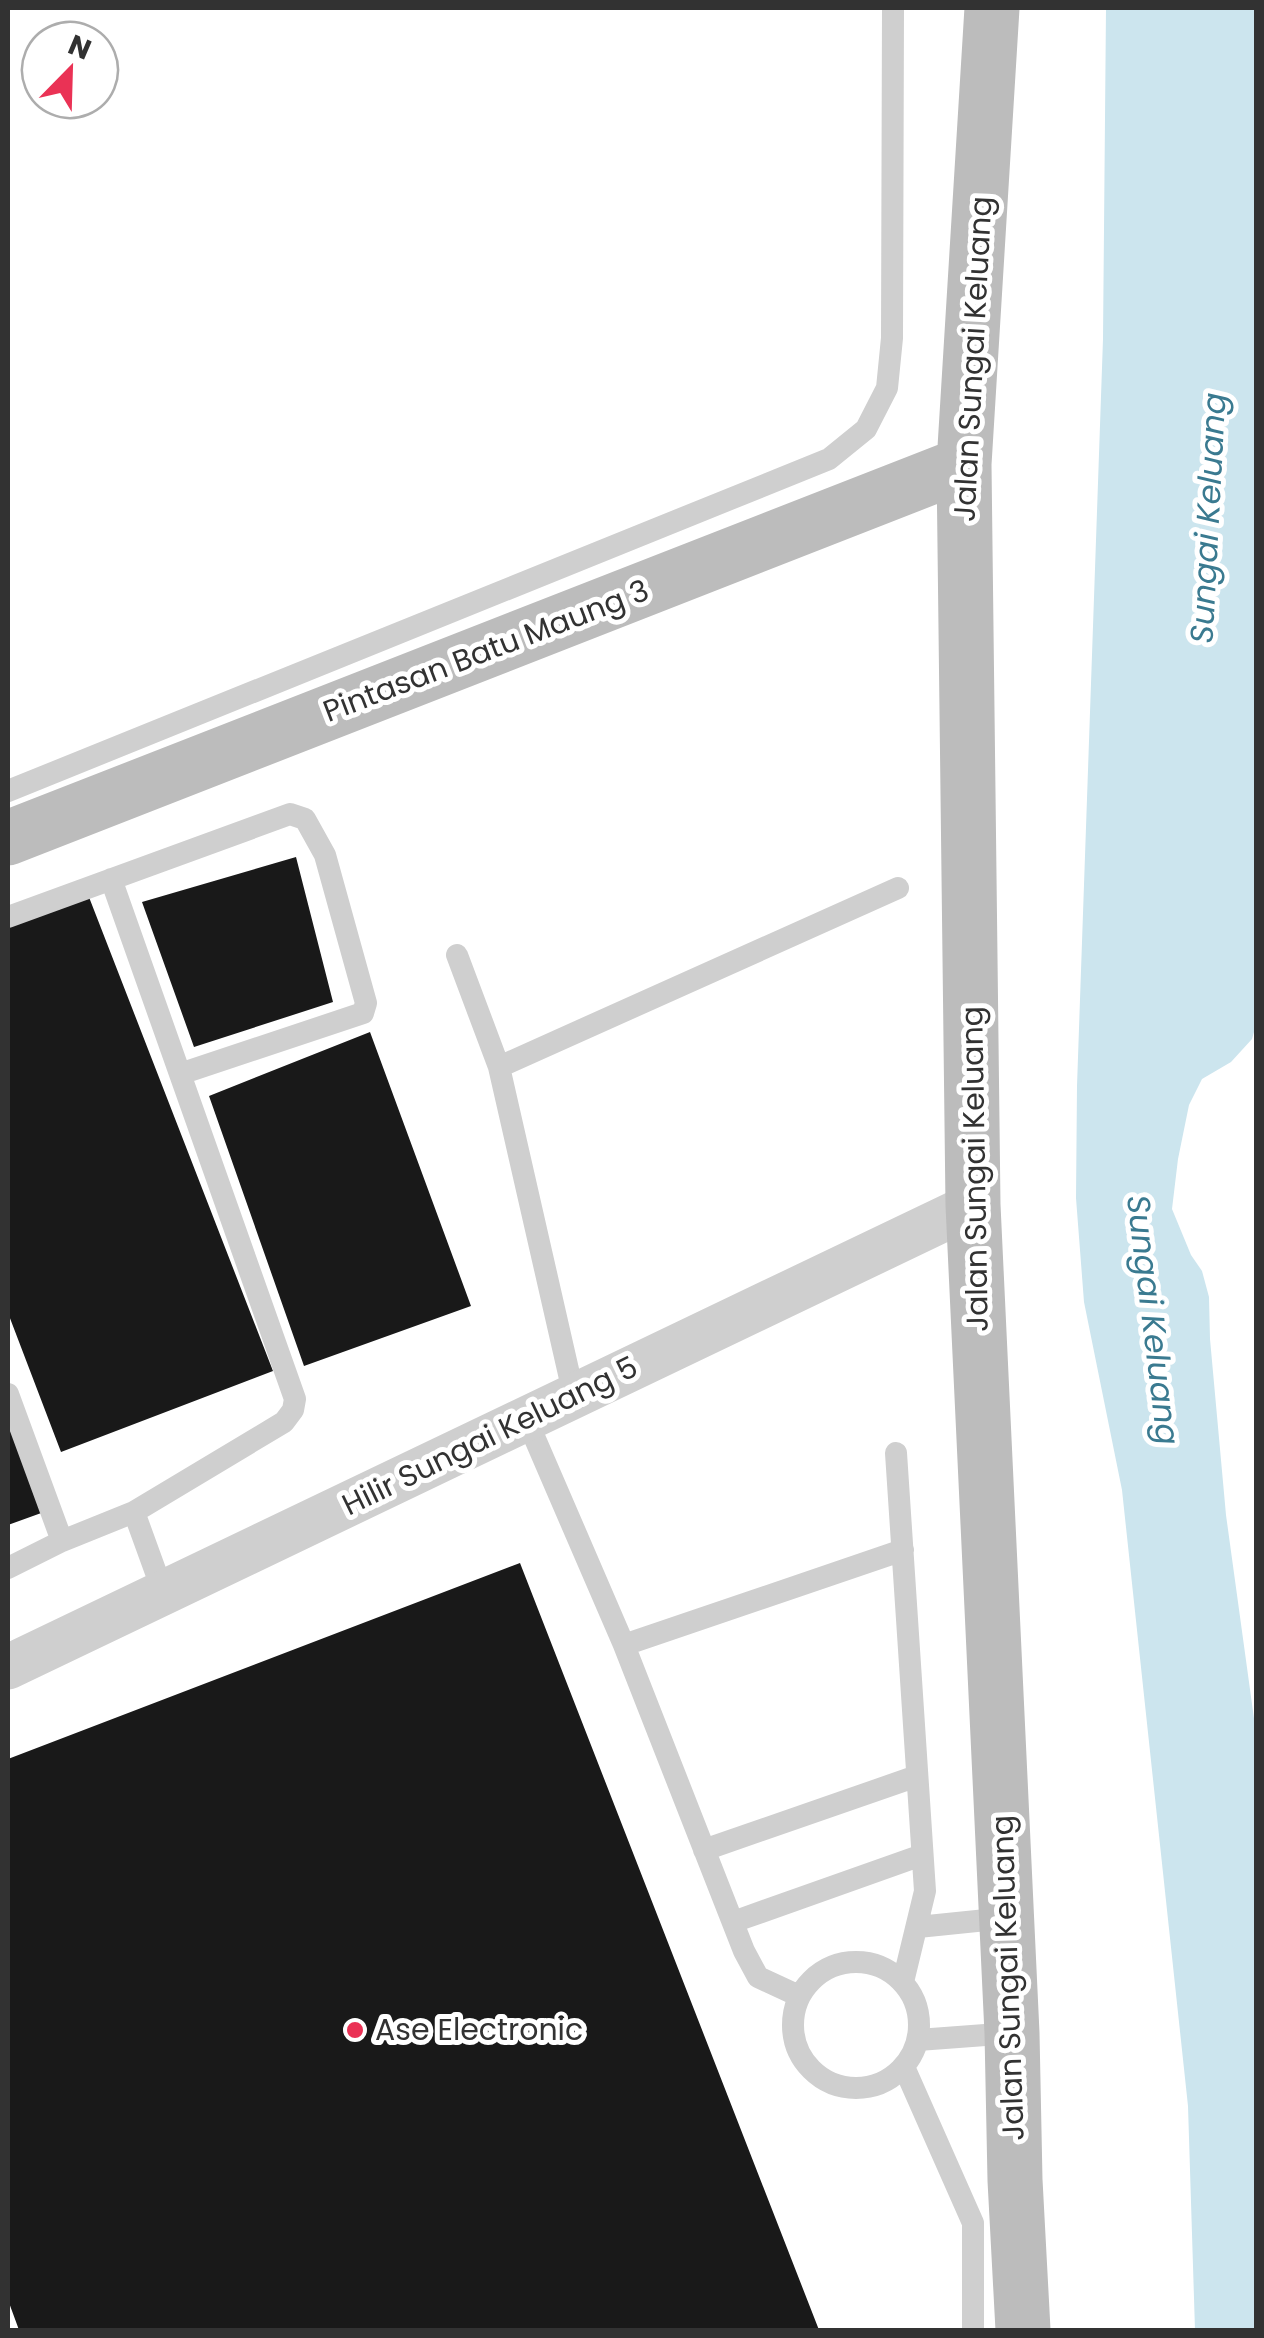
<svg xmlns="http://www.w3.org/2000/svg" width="1264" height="2338" font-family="Poppins,sans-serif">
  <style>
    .water { fill: #cce5ee }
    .building { fill: #191919 }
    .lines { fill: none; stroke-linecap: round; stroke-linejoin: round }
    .lane { stroke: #cfcfcf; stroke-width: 22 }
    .street { stroke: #cfcfcf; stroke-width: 45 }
    .secondary { stroke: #bcbcbc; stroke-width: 55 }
    .poi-dot { fill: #ea3255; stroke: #fff; stroke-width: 4 }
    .labels { text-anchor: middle; stroke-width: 10; stroke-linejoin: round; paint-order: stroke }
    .street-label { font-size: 30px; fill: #323232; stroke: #fff }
    .poi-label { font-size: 30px; fill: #323232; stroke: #fff; text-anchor: start }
    .water-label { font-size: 32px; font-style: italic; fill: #3a7a90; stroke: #fff }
  </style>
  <rect width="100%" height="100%" fill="#fff"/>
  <path class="water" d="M1106 8H1256V1025L1252 1039 1231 1062 1202 1079 1189 1105 1178 1159 1172 1209 1191 1255 1202 1271 1209 1297 1210 1339 1226 1515 1256 1733V2330H1195L1188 2106 1122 1490 1084 1302 1076 1198 1077 1086 1103 339Z"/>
  <path class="building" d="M296 857 333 1002 194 1047 142 902Z
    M87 892 273 1371 61 1452 8 1313V922Z
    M370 1032 471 1306 304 1366 209 1096Z
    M8 1413 44 1512 8 1525Z
    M520 1563 819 2330H19L8 2300V1759Z"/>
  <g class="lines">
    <path class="lane" d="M8 791 829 459 866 429 887 388 892 338 893 8
      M8 917 290 814 305 819 325 855 366 1003 363 1013 180 1074
      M457 955 499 1067 574 1396
      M499 1067 898 888
      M8 1394 62 1541
      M526 1418 624 1645 744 1951 758 1977 799 1996
      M896 1453 925 1891 903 1982
      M134 1512 163 1592
      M8 1568 62 1541 134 1512 284 1422 293 1410 295 1399 111 879
      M624 1645 903 1550
      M704 1850 917 1776
      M733 1922 922 1855
      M918 1927 1006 1918
      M793 2025a63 63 0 1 1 126 0a63 63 0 1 1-126 0Z
      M918 2040 1012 2033
      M904 2067 973 2223V2330"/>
    <path class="street" d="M8 1667 973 1205"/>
    <path class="secondary" d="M992 8 964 464 973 1205 1012 2033 1015 2180 1023 2330
      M8 838 964 464"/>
  </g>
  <circle class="poi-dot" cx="355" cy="2030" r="10"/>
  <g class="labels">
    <g class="street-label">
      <text transform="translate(973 359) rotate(-87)" y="10">Jalan Sungai Keluang</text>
      <text transform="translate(486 651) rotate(-21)" y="10">Pintasan Batu Maung 3</text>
      <text transform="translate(975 1169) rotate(-91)" y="10">Jalan Sungai Keluang</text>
      <text transform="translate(490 1436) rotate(-26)" y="10">Hilir Sungai Keluang 5</text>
      <text transform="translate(1008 1978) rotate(-92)" y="10">Jalan Sungai Keluang</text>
    </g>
    <g class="poi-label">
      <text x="375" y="2040">Ase Electronic</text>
    </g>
    <g class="water-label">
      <text transform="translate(1208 518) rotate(-87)" y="11">Sungai Keluang</text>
      <text transform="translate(1153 1320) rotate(83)" y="11">Sungai Keluang</text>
    </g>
  </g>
  <rect width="1264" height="2338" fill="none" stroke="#323232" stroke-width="20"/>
  <g transform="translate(70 70) rotate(23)"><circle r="48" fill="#ffffff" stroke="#adadad" stroke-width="2.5"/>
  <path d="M0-8L18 38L0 25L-18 38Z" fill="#ea3255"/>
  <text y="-15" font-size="28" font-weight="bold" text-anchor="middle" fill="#323232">N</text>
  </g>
</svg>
